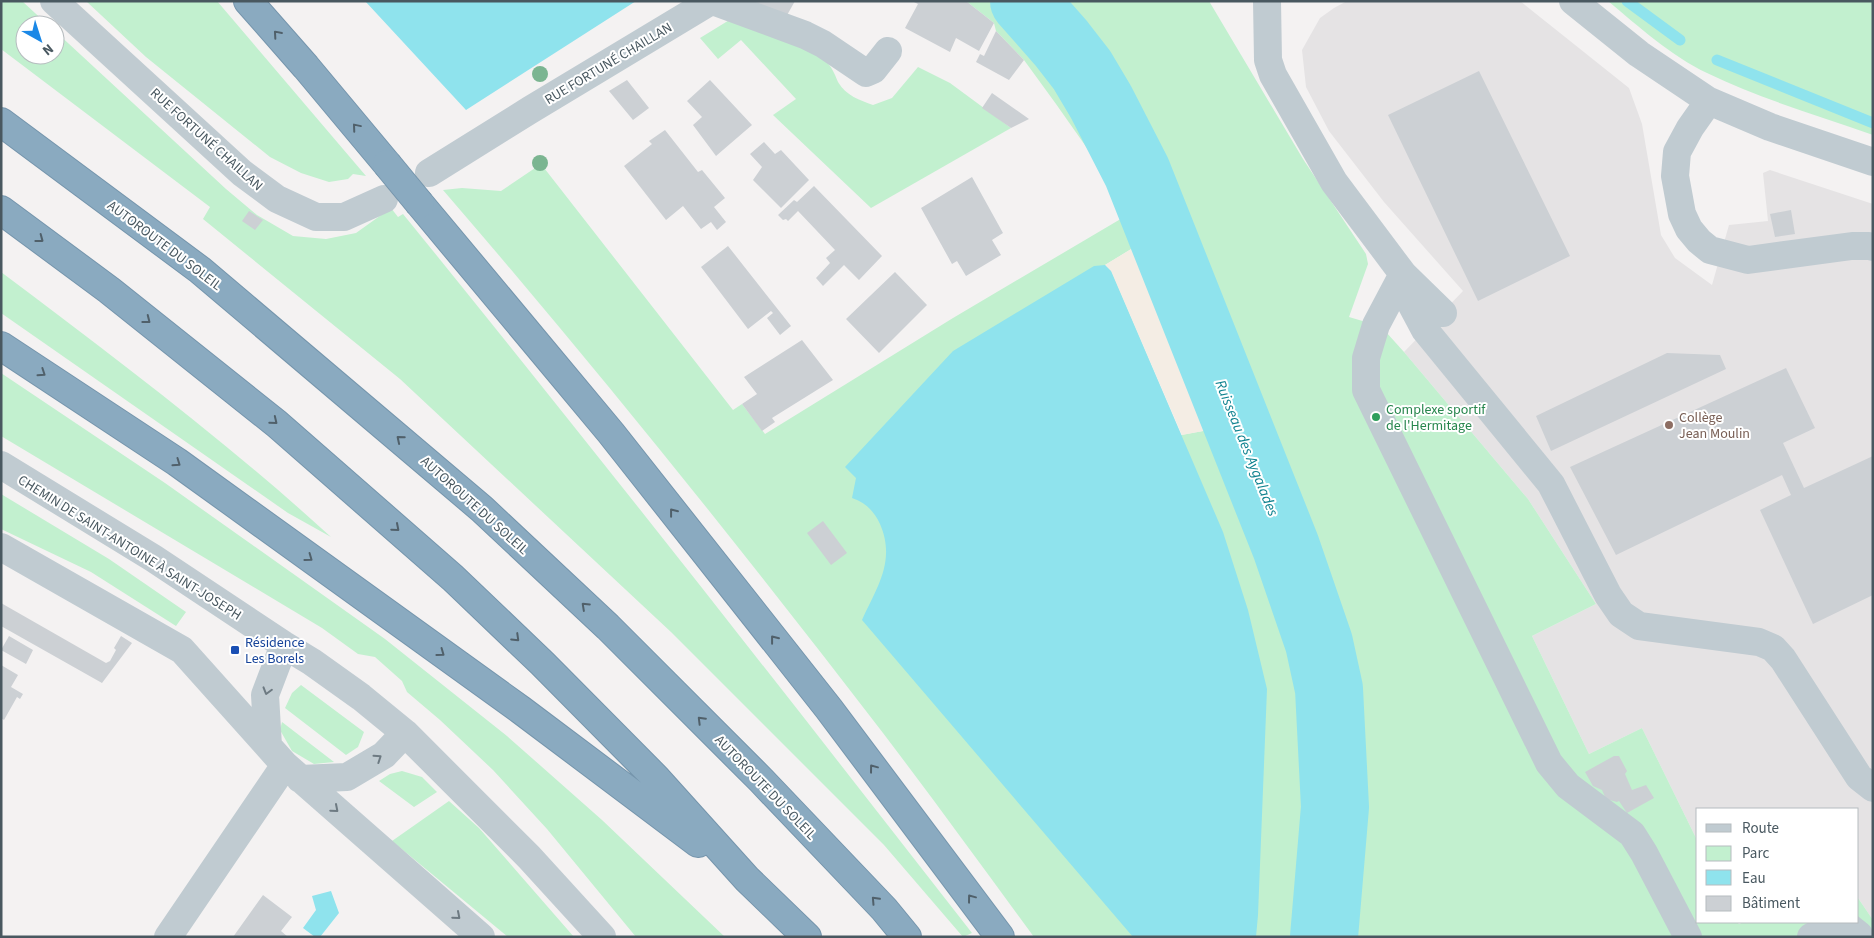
<svg xmlns="http://www.w3.org/2000/svg" width="1874" height="938" font-family="'Source Sans 3',sans-serif">
  <style>
    .education { fill: #e5e3e4 }
    .green { fill: #c2f0cf }
    .sand { fill: #f4ede4 }
    .water { fill: #8fe3ed }
    .lines { fill: none; stroke-linecap: round; stroke-linejoin: round }
    .stream { stroke: #8fe3ed; stroke-width: 11 }
    .river { stroke: #8fe3ed; stroke-width: 68 }
    .building { fill: #ccd0d4 }
    .highway-casing { stroke: #7595ac; stroke-width: 30 }
    .minor { stroke: #c0cbd1; stroke-width: 28 }
    .highway { stroke: #8aaac0; stroke-width: 28 }
    .highway-bridge-casing { stroke: #7595ac; stroke-width: 30; stroke-linecap: butt }
    .highway-bridge { stroke: #8aaac0; stroke-width: 28 }
    .tree { fill: #7bb591 }
    .oneway { stroke: #50606a }
    .oneway2 { stroke: #6d7a82 }
    .leisure-dot { fill: #2e9e5b; stroke: #fff; stroke-width: 2 }
    .education-dot { fill: #8d6e63; stroke: #fff; stroke-width: 2 }
    .transit-dot { fill: #1a4fb4; stroke: #fff; stroke-width: 2 }
    .labels { text-anchor: middle; stroke-width: 4; stroke-linejoin: round; paint-order: stroke }
    .street-label { font-size: 14px; fill: #495860; stroke: #fff }
    .leisure-label { font-size: 14px; fill: #27864d; stroke: #fff; text-anchor: start }
    .education-label { font-size: 14px; fill: #785e54; stroke: #fff; text-anchor: start }
    .transit-label { font-size: 14px; fill: #164399; stroke: #fff; text-anchor: start }
    .water-label { font-size: 15px; font-style: italic; fill: #0e828f; stroke: #fff }
  </style>
  <rect width="100%" height="100%" fill="#f4f2f2"/>
  <path class="education" d="M1347 1H1520L1629 88 1642 124 1661 235 1675 258 1712 285 1729 225 1768 221 1763 173 1770 170 1873 204V920L1858 898V809H1698V842L1642 728 1589 754 1532 636 1596 604 1528 499 1404 352 1463 291 1384 202 1329 131 1306 87 1302 50 1320 18 1334 8Z"/>
  <path class="green" d="M1 1H22L48 25H25V55H55V31L226 189 257 215 293 236 326 239 356 233 391 208 398 217 403 214C596 451 784 692 972 933L963 937 884 845 671 632 400 379 203 219 210 207 1 49Z
    M86 1H217L366 176 353 174 348 179 329 182 301 173 270 157 146 57Z
    M966 1H989L1017 21 1052 57 1075 95 1133 217 1146 240 1105 265 1111 271 1181 435 1203 431 1229 421 1283 568 1311 671 1320 803 1312 937H1034C984 869 934 800 883 733 741 548 595 366 443 190L462 188 501 191 541 164 733 410 742 404 765 434 953 318 1124 217 1094 158 1056 104 1024 60 996 31 994 23Z
    M1040 1H1209L1303 159 1366 254 1368 264 1349 317 1376 325 1386 332 1404 352 1528 499 1596 604 1532 636 1589 754 1642 728 1698 842V922H1737L1739 924 1744 922H1858V898L1873 920V937H1342L1351 841V792L1342 672 1323 603 1141 157 1114 101 1075 41Z
    M1608 1H1873V135C1817 115 1760 99 1707 73 1671 56 1638 26 1608 1Z
    M731 19C762 31 796 40 824 60 832 66 834 73 838 82 846 96 860 100 873 105L892 98 918 67 950 83 1011 128 871 208 773 115 796 99 741 40 718 59 700 38Z
    M1 272C114 357 227 442 331 537L288 513 1 313Z
    M1 373 165 483 385 639 507 736 602 820 725 937H636L547 829 493 770 440 720 407 692 402 681 375 657 358 654 322 628 1 436Z
    M1 494 109 559 186 612 176 626 91 572 1 529Z
    M301 685 364 732 358 747 346 755 285 708 292 693Z
    M282 722 334 762 314 764 292 751 280 730Z
    M402 771 422 777 437 792 414 807 379 781 390 774Z
    M449 801 479 828 574 937H508L392 841Z"/>
  <path class="sand" d="M1146 240 1160 265 1229 421 1203 431 1182 435 1111 271 1105 265Z"/>
  <path class="water" d="M365 1H636L466 110Z
    M1105 265 1111 271 1223 532 1248 610 1267 689 1258 915 1256 937H1133L862 620C877 587 896 561 880 524 874 511 866 503 852 498L856 478 845 467 953 351 1094 266Z
    M331 891 339 913 320 937H315L303 928 316 910 312 896Z"/>
  <g class="lines">
    <path class="stream" d="M1627 1 1680 40
      M1717 60 1873 123"/>
    <path class="river" d="M1024 1 1061 43 1082 70 1101 102 1137 172 1286 547 1319 643 1329 689 1335 807 1324 937"/>
  </g>
  <path class="building" d="M756 1H795L786 17 750 5Z
    M912 1H966L994 23 979 51 956 38 950 52 905 28 918 4Z
    M996 31 1024 60 1009 80 976 62 980 54 984 56Z
    M1479 71 1570 256 1478 301 1388 115Z
    M627 80 649 108 633 120 609 91Z
    M710 80 752 125 716 156 693 125 702 117 687 101Z
    M992 93 1029 119 1011 128 982 108Z
    M665 130 698 172 702 170 725 198 714 207 726 222 717 230 711 222 701 229 683 206 666 220 624 166 652 144 649 141Z
    M764 142 775 154 781 150 809 180 781 208 753 180 762 167 750 154Z
    M972 177 1003 233 992 240 1001 255 966 276 957 261 952 264 921 208Z
    M814 186 882 256 859 280 844 265 823 286 816 278 830 263 826 258 835 250 798 211 788 221 786 219 783 220 778 215 794 200 797 202Z
    M1791 210 1795 234 1775 237 1770 214Z
    M249 211 263 220 255 230 242 221Z
    M728 246 791 326 780 335 767 318 773 313 771 311 748 329 701 267Z
    M895 272 927 305 879 353 846 319Z
    M802 340 833 380 772 418 775 422 762 431 742 404 757 394 744 377Z
    M1667 353 1720 355 1726 369 1551 451 1536 416Z
    M1786 368 1815 428 1783 443 1804 488 1873 456V595L1813 624 1760 510 1791 495 1782 475 1616 555 1570 467Z
    M823 521 847 553 831 565 807 533Z
    M1 603 106 663 110 661 116 650 114 648 121 636 132 643 102 683 1 626Z
    M9 636 33 650 26 664 1 650Z
    M1 665 18 675 11 687 23 694 20 699 17 697 4 720 1 718Z
    M1614 756H1619L1627 771 1625 774 1632 790 1646 785 1654 798 1627 813 1619 801 1617 802 1606 799 1602 790 1593 786 1585 772Z
    M263 895 292 917 281 931 288 937H233Z"/>
  <g class="lines">
    <g class="highway-casing">
      <path id="highway" d="M248 1 306 67 387 164
        M1 122 200 270 482 509 608 627 761 780 884 909 907 937
        M420 204 611 433 829 709 1000 937
        M1 210 109 290 277 424 453 578 542 663 656 778 747 879 807 937
        M1 346 177 462 521 710 698 843"/>
    </g>
    <path class="minor" d="M54 1 242 173 277 199 316 217H344L384 199
      M713 1 805 35 823 44 866 73 873 70 888 51
      M1267 1 1268 60 1273 75 1334 182 1403 274 1443 313
      M1573 1 1639 54 1709 101 1770 127 1873 162
      M1709 101 1690 128 1677 152 1675 176 1682 214 1689 229 1699 241 1710 250 1748 260 1852 246H1869L1873 247
      M429 173 530 110 711 1
      M1403 274 1376 325 1366 358V390L1549 763 1568 786 1632 834 1644 853 1688 937
      M1403 274 1409 300 1425 330 1551 484 1608 595 1621 614 1639 626 1759 642 1773 648 1783 659 1859 777 1873 788
      M1 465 153 558 284 645 312 662 361 697 405 733 529 857 602 937
      M1 547 182 650 285 765 481 937
      M268 746 265 695 284 645
      M300 779 347 777 384 755 405 733
      M168 937 285 765
      M1811 937 1838 923 1849 927 1859 935"/>
    <use href="#highway" class="highway"/>
    <g class="highway-bridge-casing">
      <path id="highway-bridge" d="M387 164 420 204"/>
    </g>
    <use href="#highway-bridge" class="highway-bridge"/>
  </g>
  <g class="tree">
    <circle cx="540" cy="74" r="8"/>
    <circle cx="540" cy="163" r="8"/>
  </g>
  <defs><path id="oneway-chevron" d="M-2-3.5L2.5 0L-2 3.5" fill="none" stroke-width="1.6" stroke-linecap="round" stroke-linejoin="round" transform="scale(1.25)"/></defs>
  <g class="oneway">
    <use href="#oneway-chevron" transform="translate(277 34) rotate(-131)"/>
    <use href="#oneway-chevron" transform="translate(356 127) rotate(-130)"/>
    <use href="#oneway-chevron" transform="translate(40 239) rotate(37)"/>
    <use href="#oneway-chevron" transform="translate(147 320) rotate(38)"/>
    <use href="#oneway-chevron" transform="translate(42 373) rotate(34)"/>
    <use href="#oneway-chevron" transform="translate(274 421) rotate(39)"/>
    <use href="#oneway-chevron" transform="translate(400 439) rotate(-140)"/>
    <use href="#oneway-chevron" transform="translate(177 463) rotate(35)"/>
    <use href="#oneway-chevron" transform="translate(673 512) rotate(-128)"/>
    <use href="#oneway-chevron" transform="translate(396 528) rotate(41)"/>
    <use href="#oneway-chevron" transform="translate(309 558) rotate(36)"/>
    <use href="#oneway-chevron" transform="translate(585 606) rotate(-137)"/>
    <use href="#oneway-chevron" transform="translate(516 638) rotate(44)"/>
    <use href="#oneway-chevron" transform="translate(774 639) rotate(-128)"/>
    <use href="#oneway-chevron" transform="translate(441 653) rotate(36)"/>
    <use href="#oneway-chevron" transform="translate(701 720) rotate(-135)"/>
    <use href="#oneway-chevron" transform="translate(873 768) rotate(-127)"/>
    <use href="#oneway-chevron" transform="translate(971 898) rotate(-127)"/>
    <use href="#oneway-chevron" transform="translate(875 900) rotate(-133)"/>
  </g>
  <g class="oneway2">
    <use href="#oneway-chevron" transform="translate(267 691) rotate(106)"/>
    <use href="#oneway-chevron" transform="translate(378 758) rotate(-34)"/>
    <use href="#oneway-chevron" transform="translate(335 809) rotate(41)"/>
    <use href="#oneway-chevron" transform="translate(457 916) rotate(41)"/>
  </g>
  <circle class="leisure-dot" cx="1376" cy="417" r="5"/>
  <circle class="education-dot" cx="1669" cy="425" r="5"/>
  <rect class="transit-dot" x="230" y="645" width="10" height="10" rx="2.5"/>
  <g class="labels">
    <g class="street-label">
      <text transform="translate(608 63) rotate(-31)" y="5">RUE FORTUNÉ CHAILLAN</text>
      <text transform="translate(207 139) rotate(42)" y="5">RUE FORTUNÉ CHAILLAN</text>
      <text transform="translate(165 245) rotate(37)" y="5">AUTOROUTE DU SOLEIL</text>
      <text transform="translate(475 505) rotate(42)" y="5">AUTOROUTE DU SOLEIL</text>
      <text transform="translate(130 547) rotate(32)" y="5">CHEMIN DE SAINT-ANTOINE À SAINT-JOSEPH</text>
      <text transform="translate(766 787) rotate(46)" y="5">AUTOROUTE DU SOLEIL</text>
    </g>
    <g class="leisure-label">
      <text x="1386" y="414">Complexe sportif<tspan x="1386" dy="16">de l'Hermitage</tspan></text>
    </g>
    <g class="education-label">
      <text x="1679" y="422">Collège<tspan x="1679" dy="16">Jean Moulin</tspan></text>
    </g>
    <g class="transit-label">
      <text x="245" y="647">Résidence<tspan x="245" dy="16">Les Borels</tspan></text>
    </g>
    <g class="water-label">
      <text transform="translate(1247 448) rotate(68)" y="5">Ruisseau des Aygalades</text>
    </g>
  </g>
  <rect width="1874" height="938" fill="none" stroke="#495860" stroke-width="5"/>
  <rect x="1696" y="808" width="162" height="115" fill="#ffffff" stroke="#b6bcbf"/>
  <rect x="1706" y="824" width="25" height="8" fill="#c0cbd1" stroke="#b6bcbf"/>
  <text x="1742" y="833" font-size="15" fill="#495860">Route</text>
  <rect x="1706" y="846" width="25" height="15" fill="#c2f0cf" stroke="#b6bcbf"/>
  <text x="1742" y="858" font-size="15" fill="#495860">Parc</text>
  <rect x="1706" y="870" width="25" height="15" fill="#8fe3ed" stroke="#b6bcbf"/>
  <text x="1742" y="883" font-size="15" fill="#495860">Eau</text>
  <rect x="1706" y="896" width="25" height="15" fill="#ccd0d4" stroke="#b6bcbf"/>
  <text x="1742" y="908" font-size="15" fill="#495860">Bâtiment</text>
  <g transform="translate(40 40) rotate(141)"><circle r="24" fill="#ffffff" stroke="#b6bcbf"/>
  <path d="M0-4L9 19L0 12L-9 19Z" fill="#1b88e6"/>
  <text y="-8" font-size="14" font-weight="bold" text-anchor="middle" fill="#495860">N</text>
  </g>
</svg>
